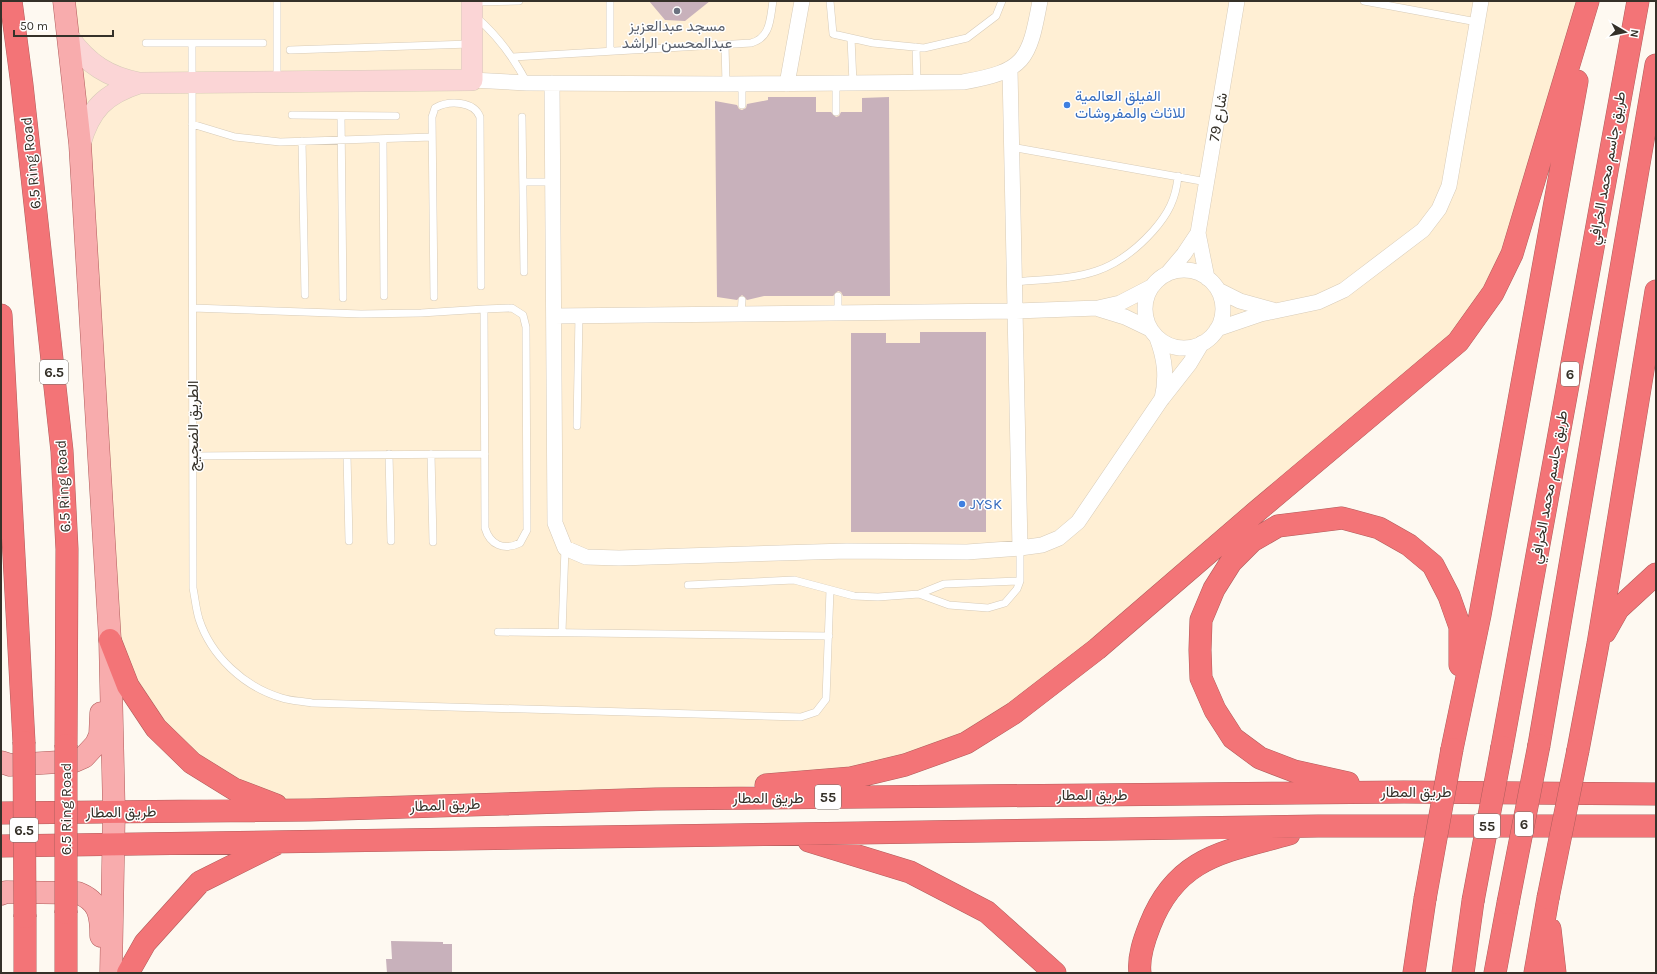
<svg xmlns="http://www.w3.org/2000/svg" width="1657" height="974" font-family="Karla,Vazirmatn,sans-serif">
  <style>
    .built { fill: #ffefd4 }
    .building { fill: #c8b1bb }
    .lines { fill: none; stroke-linecap: round; stroke-linejoin: round }
    .lane-casing { stroke: #d7cbb8; stroke-width: 8 }
    .street-casing { stroke: #d7cbb8; stroke-width: 16 }
    .secondary-casing { stroke: #d7cbb8; stroke-width: 22 }
    .primary-casing { stroke: #b05d5c; stroke-width: 23 }
    .highway-casing { stroke: #b05d5c; stroke-width: 23 }
    .lane { stroke: #fff; stroke-width: 7 }
    .street { stroke: #fff; stroke-width: 15 }
    .secondary { stroke: #fbd5d6; stroke-width: 21 }
    .primary { stroke: #f8acad; stroke-width: 22 }
    .highway { stroke: #f37477; stroke-width: 22 }
    .highway-bridge-casing { stroke: #b05d5c; stroke-width: 23; stroke-linecap: butt }
    .highway-bridge { stroke: #f37477; stroke-width: 22 }
    .worship-dot { fill: #6b7280; stroke: #fff; stroke-width: 1.5 }
    .shop-dot { fill: #3f7fe0; stroke: #fff; stroke-width: 1.5 }
    .labels { text-anchor: middle; stroke-width: 3; stroke-linejoin: round; paint-order: stroke }
    .shield { fill: #fff; stroke: #726f69; stroke-width: 1 }
    .shield-label { font-size: 14px; font-weight: bold; fill: #353129 }
    .worship-label { font-size: 15px; fill: #5b616d; stroke: #fff }
    .shop-label { font-size: 15px; fill: #366cbe; stroke: #fff; text-anchor: start }
    .street-label { font-size: 15px; fill: #353129; stroke: #fff }
  </style>
  <rect width="100%" height="100%" fill="#fef9f1"/>
  <path class="built" d="M60 1H1588L1528 205 1458 342 966 743 787 783 700 791 310 810 192 763 110 640Z"/>
  <path class="building" d="M649 1H710L685 21 665 20Z
    M768 97H816V112H831L836 117 839 116 841 112H862V98L889 97 890 296H843L841 292 838 291 833 296H764L747 300 742 295 737 300 717 297 715 101 737 105 739 109 742 110 746 108 747 104 768 100Z
    M920 332H986V532H851V333H886V343H920Z
    M391 941 443 942V944H452V973H387L386 959H392Z"/>
  <g class="lines">
    <g class="lane-casing">
      <path id="lane" d="M277 1V81
        M610 1V51
        M830 1 833 34 873 43 924 48 967 38 996 16 1002 1
        M1364 1 1477 22
        M474 2 519 1
        M476 17C498 36 514 58 527 83
        M851 38 853 83
        M146 43H263
        M192 43 193 588C195 598 196 609 199 619 211 656 244 687 282 698 291 701 302 701 312 703L801 717 816 712 826 699 830 590
        M725 45 726 84
        M916 47 917 82
        M290 50 470 44
        M513 57 751 43C771 38 770 18 773 1
        M836 83V112
        M742 105V84
        M292 115 396 116
        M341 116 343 298
        M522 117 524 272
        M192 124 235 137 280 142 432 137
        M383 139 384 296
        M302 141 305 295
        M1011 147 1207 182
        M523 182H553
        M1014 282C1075 277 1109 280 1153 231 1168 214 1176 199 1178 176
        M838 296V313
        M434 297 432 117 435 108C449 100 474 101 480 117L481 286
        M193 308 361 314 421 313 484 309
        M512 308 523 315 526 327 527 530 520 543C504 551 490 545 485 528L484 309Z
        M741 314 742 300
        M577 426 579 315
        M389 454 391 541
        M431 454 433 542
        M347 455 349 541
        M193 456 485 454
        M688 585 794 580 854 596 878 597 919 594 949 605 988 608 1005 603 1017 589 1020 581V548
        M919 594 944 584 1020 581
        M498 632 829 636
        M562 632 565 548"/>
    </g>
    <g class="street-casing">
      <path id="street" d="M1010 70 1020 548
        M472 80 527 83 726 84 963 82C1025 71 1029 61 1040 1
        M552 83 555 523 565 548 586 557 619 558 847 551 967 552 1020 548 1042 545 1059 538 1078 522 1161 400 1190 363 1202 343
        M787 84 802 1
        M1145 309a39 39 0 1 1 78 0a39 39 0 1 1-78 0Z
        M1167 274 1184 254 1198 233
        M1207 278 1198 233 1237 1
        M1218 290 1240 301 1273 310
        M1099 309 1125 317 1150 329
        M554 316 1015 311 1098 308 1120 303 1151 287
        M1217 329 1261 314 1318 302 1344 290 1423 230 1439 209 1449 186 1481 1
        M1157 338C1165 359 1167 377 1162 399"/>
    </g>
    <g class="secondary-casing">
      <path id="secondary" d="M69 38C88 64 108 77 139 83L472 80V1
        M80 144C90 109 105 94 139 83"/>
    </g>
    <g class="primary-casing">
      <path id="primary" d="M64 1 80 144 110 640 114 812 111 973
        M1 762 10 765 75 761 84 757 96 744 100 735 101 713
        M1 894 6 892 78 893C99 901 101 915 101 936"/>
    </g>
    <g class="highway-casing">
      <path id="highway" d="M11 1 22 85 62 451 67 549 66 745
        M1 315 24 742
        M1605 632 1618 609 1656 574
        M110 640 128 686 156 728 192 763 234 789 276 805
        M1539 745 1656 65
        M1502 747 1638 1
        M1452 749 1480 615 1577 81
        M1578 750 1598 644 1656 291
        M1348 783 1294 771 1260 758 1233 738 1215 710 1201 678 1200 650 1201 620 1214 589 1231 562 1252 541 1278 526 1342 518 1379 528 1409 545 1433 565 1449 596 1460 627V665
        M766 785 851 778 905 765 966 743 1014 713 1097 649 1256 512 1458 342 1493 293 1512 254 1588 1
        M1 813 310 810 656 799 1404 792 1656 794
        M809 841 910 872 987 912 1055 973
        M1 846 1318 826H1656
        M66 913V973
        M25 917V973
        M1550 929 1555 973
        M128 973 145 943 200 882 274 845
        M1140 973C1138 957 1144 940 1150 925 1177 856 1225 852 1289 834
        M1414 973 1425 899
        M1463 973 1473 901
        M1495 973 1508 903
        M1535 973 1548 898"/>
    </g>
    <use href="#lane" class="lane"/>
    <use href="#street" class="street"/>
    <use href="#secondary" class="secondary"/>
    <use href="#primary" class="primary"/>
    <use href="#highway" class="highway"/>
    <g class="highway-bridge-casing">
      <path id="highway-bridge" d="M24 742 25 917
        M1548 898 1578 750
        M1425 899 1452 749
        M1473 901 1502 747
        M1508 903 1539 745
        M66 913V745"/>
    </g>
    <use href="#highway-bridge" class="highway-bridge"/>
  </g>
  <circle class="worship-dot" cx="677" cy="11" r="4"/>
  <g class="shop-dot">
    <circle cx="1067" cy="105" r="4"/>
    <circle cx="962" cy="504" r="4"/>
  </g>
  <g class="labels">
    <g class="shield">
      <rect x="40" y="360" width="28" height="24" rx="3"/>
      <rect x="1561" y="362" width="18" height="24" rx="3"/>
      <rect x="815" y="785" width="26" height="24" rx="3"/>
      <rect x="1515" y="812" width="18" height="24" rx="3"/>
      <rect x="1474" y="814" width="26" height="24" rx="3"/>
      <rect x="10" y="818" width="28" height="24" rx="3"/>
    </g>
    <g class="shield-label">
      <text x="54" y="377">6.5</text>
      <text x="1570" y="379">6</text>
      <text x="828" y="802">55</text>
      <text x="1524" y="829">6</text>
      <text x="1487" y="831">55</text>
      <text x="24" y="835">6.5</text>
    </g>
    <g class="worship-label">
      <text x="677" y="31">مسجد عبدالعزيز<tspan x="677" dy="17">عبدالمحسن الراشد</tspan></text>
    </g>
    <g class="shop-label">
      <text x="1075" y="101">الفيلق العالمية<tspan x="1075" dy="17">للاثاث والمفروشات</tspan></text>
      <text x="970" y="509">JYSK</text>
    </g>
    <g class="street-label">
      <text transform="translate(1218 117) rotate(-80)" y="5">شارع 79</text>
      <text transform="translate(31 163) rotate(-96)" y="5">6.5 Ring Road</text>
      <text transform="translate(1607 168) rotate(-80)" y="5">طريق جاسم محمد الخرافي</text>
      <text transform="translate(193 426) rotate(-90)" y="5">الطريق الضجيج</text>
      <text transform="translate(63 486) rotate(-93)" y="5">6.5 Ring Road</text>
      <text transform="translate(1549 487) rotate(-80)" y="5">طريق جاسم محمد الخرافي</text>
      <text x="1416" y="797">طريق المطار</text>
      <text x="1092" y="800">طريق المطار</text>
      <text x="768" y="803">طريق المطار</text>
      <text transform="translate(445 805) rotate(-2)" y="5">طريق المطار</text>
      <text transform="translate(66 809) rotate(-90)" y="5">6.5 Ring Road</text>
      <text transform="translate(121 812) rotate(-1)" y="5">طريق المطار</text>
    </g>
  </g>
  <rect width="1657" height="974" fill="none" stroke="#353129" stroke-width="4"/>
  <g transform="translate(1625 32) rotate(99)" stroke="#ffffff" stroke-width="3" paint-order="stroke">
  <path d="M0-3L7 15L0 10L-7 15Z" fill="#353129"/>
  <text y="-6" font-size="11" font-weight="bold" text-anchor="middle" fill="#353129">N</text>
  </g>
  <path d="M14 30v6h99v-6" fill="none" stroke="#353129" stroke-width="2"/>
  <text x="20" y="30" font-size="12" fill="#353129" stroke="#ffffff" stroke-width="3" paint-order="stroke">50 m</text>
</svg>
